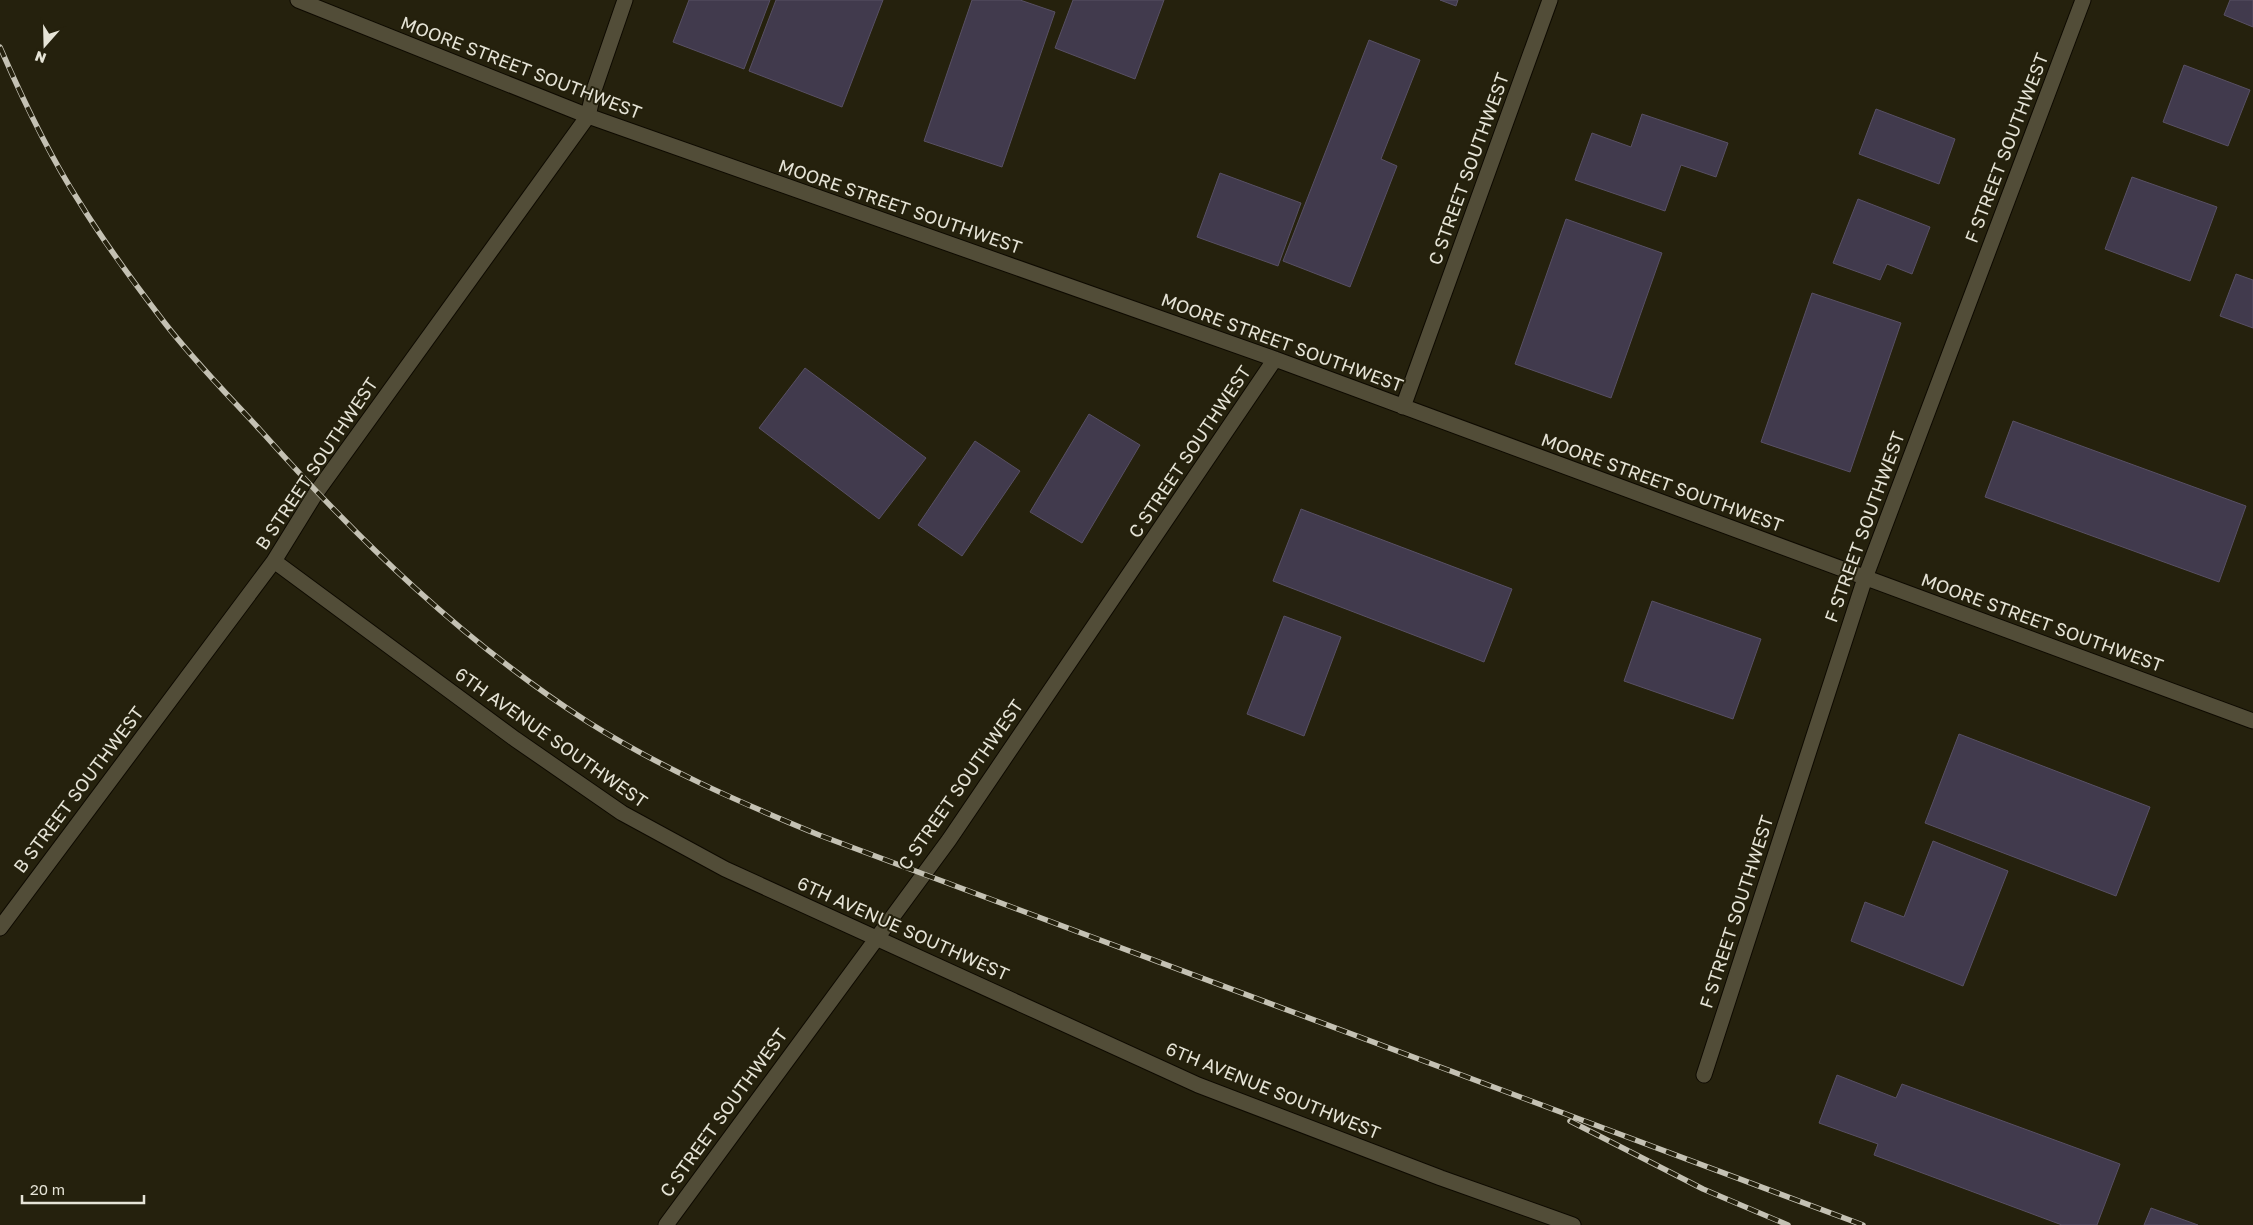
<svg xmlns="http://www.w3.org/2000/svg" width="2253" height="1225" font-family="'Golos Text',sans-serif">
  <style>
    .building { fill: #413a4d; stroke: #585064 }
    .lines { fill: none; stroke-linecap: round; stroke-linejoin: round }
    .street-casing { stroke: #0e0a00; stroke-width: 17 }
    .street { stroke: #524d38; stroke-width: 15 }
    .rail-casing { stroke: #c4c1b3; stroke-width: 5.5 }
    .rail { stroke: #25210d; stroke-width: 4; stroke-dasharray: 11; stroke-linecap: butt }
    .labels { text-anchor: middle; stroke-width: 4; stroke-linejoin: round; paint-order: stroke }
    .street-label { font-size: 18px; fill: #e6e4d7; stroke: #25210d }
  </style>
  <rect width="100%" height="100%" fill="#25210d"/>
  <path class="building" d="M689 0H770L744 69 673 42Z
    M776 0H883L842 107 749 71Z
    M972 0H1020L1055 12 1002 167 924 141Z
    M1073 0H1164L1135 79 1055 48Z
    M1440 0H1458L1456 6Z
    M2230 0H2253V27L2224 15Z
    M1369 40 1420 60 1381 159 1397 166 1350 287 1283 261Z
    M2184 65 2250 90 2228 146 2163 122Z
    M1876 109 1955 139 1939 184 1859 154Z
    M1642 114 1728 143 1716 177 1681 165 1665 211 1575 180 1592 133 1631 147Z
    M1220 173 1301 203 1278 266 1197 237Z
    M2132 177 2217 207 2190 281 2105 249Z
    M1858 199 1930 227 1912 274 1887 264 1880 280 1833 263Z
    M1566 219 1662 253 1611 398 1515 364Z
    M2236 274 2253 280V328L2220 316Z
    M1812 293 1901 323 1850 472 1761 442Z
    M805 368 926 458 879 519 759 428Z
    M1089 414 1140 445 1082 543 1030 512Z
    M2013 421 2246 506 2219 582 1985 497Z
    M975 441 1020 471 962 556 918 525Z
    M1301 509 1512 589 1484 662 1273 581Z
    M1652 601 1761 639 1733 719 1624 681Z
    M1284 616 1341 637 1304 736 1247 714Z
    M1959 734 2150 807 2116 896 1925 823Z
    M1933 841 2008 871 1963 986 1851 941 1865 902 1904 917Z
    M1837 1075 1896 1098 1902 1084 2120 1164 2097 1225H2062L1874 1155 1878 1144 1819 1123Z
    M2151 1208 2198 1225H2144Z"/>
  <g class="lines">
    <g class="street-casing">
      <path id="street" d="M298 0 588 116 1275 359 2253 721
        M1403 407 1550 0
        M274 561 515 739 622 813 725 869 1198 1085 1441 1178 1573 1225
        M0 928 274 561 316 493 588 116 594 90 625 0
        M1704 1075 1865 578 2083 0
        M666 1225 949 840 1275 359"/>
    </g>
    <use href="#street" class="street"/>
    <g class="rail-casing">
      <path id="rail" d="M0 47C23 100 49 155 80 203 105 244 135 284 164 322 194 361 229 396 262 432 359 541 465 643 588 722 661 768 739 802 819 835L1863 1225
        M1570 1121 1703 1189 1788 1225"/>
    </g>
    <use href="#rail" class="rail"/>
  </g>
  <g class="labels">
    <g class="street-label">
      <text transform="translate(521 68) rotate(21)" y="6">MOORE STREET SOUTHWEST</text>
      <text transform="translate(2007 148) rotate(-69)" y="6">F STREET SOUTHWEST</text>
      <text transform="translate(1469 169) rotate(-70)" y="6">C STREET SOUTHWEST</text>
      <text transform="translate(900 207) rotate(19)" y="6">MOORE STREET SOUTHWEST</text>
      <text transform="translate(1282 343) rotate(20)" y="6">MOORE STREET SOUTHWEST</text>
      <text transform="translate(1190 452) rotate(-56)" y="6">C STREET SOUTHWEST</text>
      <text transform="translate(317 464) rotate(-56)" y="6">B STREET SOUTHWEST</text>
      <text transform="translate(1662 483) rotate(20)" y="6">MOORE STREET SOUTHWEST</text>
      <text transform="translate(1865 527) rotate(-70)" y="6">F STREET SOUTHWEST</text>
      <text transform="translate(2042 623) rotate(20)" y="6">MOORE STREET SOUTHWEST</text>
      <text transform="translate(551 738) rotate(35)" y="6">6TH AVENUE SOUTHWEST</text>
      <text transform="translate(961 785) rotate(-55)" y="6">C STREET SOUTHWEST</text>
      <text transform="translate(79 790) rotate(-53)" y="6">B STREET SOUTHWEST</text>
      <text transform="translate(1737 912) rotate(-72)" y="6">F STREET SOUTHWEST</text>
      <text transform="translate(903 929) rotate(24)" y="6">6TH AVENUE SOUTHWEST</text>
      <text transform="translate(1273 1091) rotate(22)" y="6">6TH AVENUE SOUTHWEST</text>
      <text transform="translate(724 1113) rotate(-54)" y="6">C STREET SOUTHWEST</text>
    </g>
  </g>
  <g transform="translate(45 45) rotate(200)" stroke="#25210d" stroke-width="4" paint-order="stroke">
  <path d="M0-4L9 19L0 12L-9 19Z" fill="#e6e4d7"/>
  <text y="-8" font-size="14" font-weight="bold" text-anchor="middle" fill="#e6e4d7">N</text>
  </g>
  <path d="M22 1195v8h122v-8" fill="none" stroke="#e6e4d7" stroke-width="2.5"/>
  <text x="30" y="1195" font-size="15" fill="#e6e4d7" stroke="#25210d" stroke-width="4" paint-order="stroke">20 m</text>
</svg>
